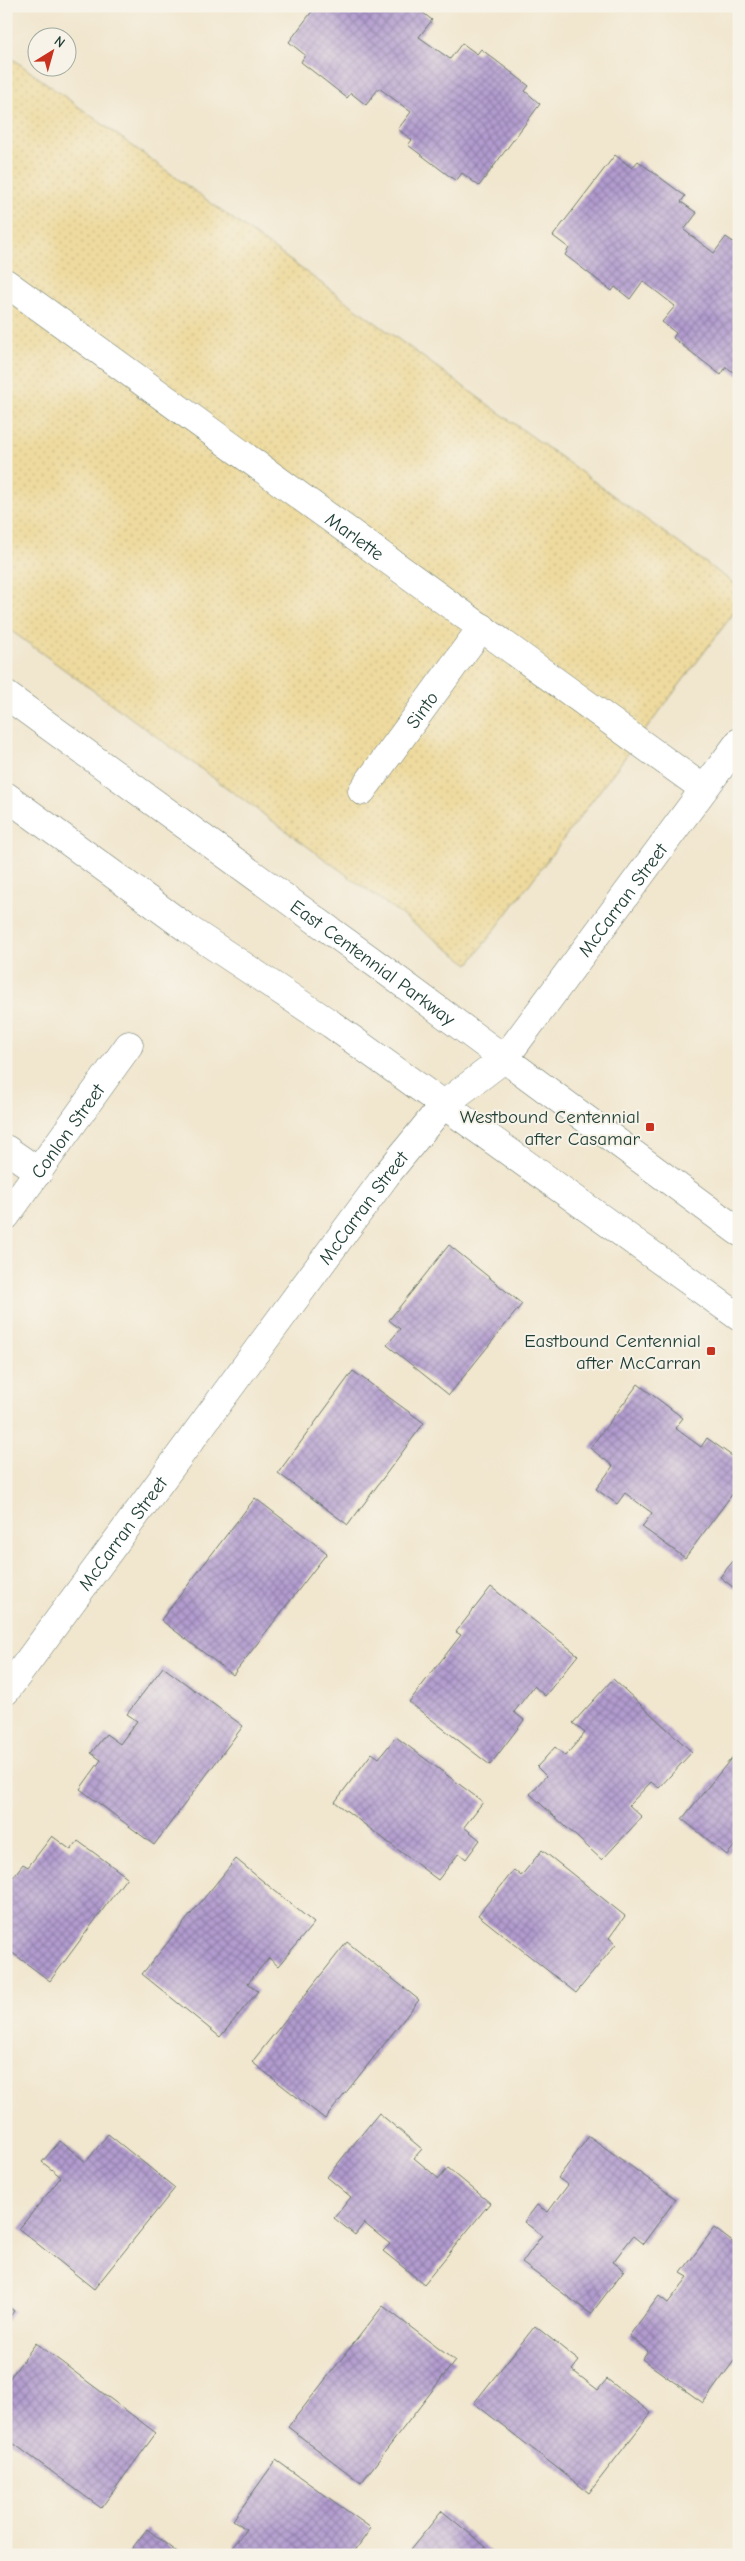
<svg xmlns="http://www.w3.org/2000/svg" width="745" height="2561" font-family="'Comic Neue',sans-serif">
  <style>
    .sand { fill: url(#sand-dots); stroke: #868c69 }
    .building { fill: url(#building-cross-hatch) }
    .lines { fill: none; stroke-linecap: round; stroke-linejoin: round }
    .minor-casing { stroke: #68786a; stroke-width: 29 }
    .major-casing { stroke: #68786a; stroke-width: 29 }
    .minor { stroke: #fff; stroke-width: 28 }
    .major { stroke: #fff; stroke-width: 28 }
    .poi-dot { fill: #c8321e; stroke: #f7f3e8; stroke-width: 2 }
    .labels { text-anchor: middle; stroke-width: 4; stroke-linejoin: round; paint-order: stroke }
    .street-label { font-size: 19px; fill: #1f3d34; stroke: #f7f3e8 }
    .poi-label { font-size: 19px; fill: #1f3d34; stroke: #f7f3e8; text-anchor: end }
  </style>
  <defs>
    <pattern id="sand-dots" width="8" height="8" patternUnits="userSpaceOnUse" patternTransform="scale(1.25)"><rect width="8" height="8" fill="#eeda9e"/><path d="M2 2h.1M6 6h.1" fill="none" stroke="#ccbc89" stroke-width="1.8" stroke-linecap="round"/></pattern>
    <pattern id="building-cross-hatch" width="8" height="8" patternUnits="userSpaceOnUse" patternTransform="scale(1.25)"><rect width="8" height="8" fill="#b29bcf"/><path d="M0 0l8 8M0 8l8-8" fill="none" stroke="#9080a9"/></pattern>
  </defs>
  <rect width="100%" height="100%" fill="#f7f3e8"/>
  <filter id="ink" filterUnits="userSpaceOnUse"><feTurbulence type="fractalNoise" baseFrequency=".02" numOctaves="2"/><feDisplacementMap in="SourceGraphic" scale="10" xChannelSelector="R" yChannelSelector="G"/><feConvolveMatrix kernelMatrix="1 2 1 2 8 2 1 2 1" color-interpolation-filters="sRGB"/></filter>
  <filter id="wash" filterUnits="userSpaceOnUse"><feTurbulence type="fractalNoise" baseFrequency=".0096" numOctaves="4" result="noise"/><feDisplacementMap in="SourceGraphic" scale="20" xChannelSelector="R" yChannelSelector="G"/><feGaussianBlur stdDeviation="1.12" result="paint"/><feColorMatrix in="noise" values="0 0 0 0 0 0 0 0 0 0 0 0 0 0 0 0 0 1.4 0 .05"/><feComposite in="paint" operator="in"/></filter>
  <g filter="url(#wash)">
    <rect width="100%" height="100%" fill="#f1e6ce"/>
    <path class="sand" d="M6 54 739 587V606L469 964 6 627Z"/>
    <g id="blocks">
      <path class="building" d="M316 6H418L417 8 432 20 419 37 450 59 462 43 477 54 481 49 529 86 525 91 540 104 479 186 462 173 456 181 408 145 412 140 398 129 411 112 379 88 366 105 351 93 347 98 301 62 305 55 289 42Z
        M615 155 632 168 638 161 685 196 681 202 697 213 684 230 714 253 726 237 739 246V376L726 367 721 375 673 338 676 333 662 322 675 306 643 281 630 299 615 287 612 291 565 255 569 248 553 236Z
        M449 1245 522 1304 449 1395 387 1345 400 1329 389 1320Z
        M353 1371 424 1423 348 1525 278 1473Z
        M638 1384 683 1418 675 1428 701 1447 707 1438 739 1461V1485L685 1558 642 1527 652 1513 625 1493 617 1504 596 1489 613 1466 590 1448Z
        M255 1498 327 1553 233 1675 161 1620Z
        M739 1554V1592L720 1577Z
        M491 1587 578 1655 545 1696 534 1686 514 1712 524 1720 490 1765 409 1702 461 1635 456 1632Z
        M163 1667 243 1726 154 1845 80 1789 101 1760 91 1753 106 1734 120 1744 137 1721 127 1714Z
        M613 1679 692 1752 659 1788 651 1782 629 1805 642 1817 602 1860 530 1794 546 1776 537 1767 555 1747 565 1756 585 1733 573 1723Z
        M396 1737 483 1802 464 1827 480 1840 466 1859 459 1853 438 1880 335 1802 372 1753 379 1758Z
        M739 1749V1846L736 1844 727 1855 682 1819Z
        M52 1836 71 1850 78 1841 127 1877 50 1981 6 1948V1886L23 1864 28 1867Z
        M542 1850 625 1916 609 1938 616 1944 576 1993 478 1915 514 1870 521 1876Z
        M236 1859 314 1923 278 1966 269 1958 248 1983 258 1991 220 2037 142 1974Z
        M347 1942 419 2000 325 2119 252 2062Z
        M379 2113 422 2149 414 2158 439 2179 448 2168 490 2203 424 2284 383 2251 390 2244 364 2223 355 2235 334 2218 351 2197 327 2177Z
        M108 2134 175 2188 94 2289 19 2229 61 2177 42 2162 60 2141 86 2162Z
        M589 2136 676 2199 643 2244 633 2236 613 2262 624 2270 591 2314 522 2263 542 2235 524 2222 537 2205 548 2212 568 2185 558 2178Z
        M714 2228 739 2247V2354L703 2403 642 2359 648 2351 629 2336 659 2296 668 2303 688 2277 681 2273Z
        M6 2305 14 2311 6 2322Z
        M383 2306 455 2361 361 2483 288 2427Z
        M535 2326 579 2361 572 2370 598 2390 607 2379 651 2413 589 2493 474 2403Z
        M36 2343 156 2433 101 2508 6 2438V2383Z
        M276 2460 371 2528 352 2555H243L233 2547 246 2529 233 2520Z
        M442 2511 496 2555H406Z
        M147 2529 180 2555H127Z"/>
    </g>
  </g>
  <g filter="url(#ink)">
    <use href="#blocks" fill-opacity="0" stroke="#68786a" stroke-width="1"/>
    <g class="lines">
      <g class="minor-casing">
        <g id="minor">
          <path id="s1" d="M6 283 704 789"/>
          <path id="s2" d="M362 791 482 627"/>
          <path d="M6 1149 39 1172"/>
          <path id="s3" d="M6 1216 129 1045"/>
          <path id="s4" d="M6 1691 387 1174 443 1105 505 1058 739 742"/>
        </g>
      </g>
      <g class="major-casing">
        <g id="major">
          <path id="s5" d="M6 695 379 966 739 1232"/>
          <path d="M6 796 188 929 331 1024 739 1317"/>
        </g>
      </g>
      <use href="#minor" class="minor"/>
      <use href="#major" class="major"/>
    </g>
  </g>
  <g class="poi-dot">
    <rect x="645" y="1122" width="10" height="10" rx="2.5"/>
    <rect x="706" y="1346" width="10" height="10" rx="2.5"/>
  </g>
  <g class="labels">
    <g class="street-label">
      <text dy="7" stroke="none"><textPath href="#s1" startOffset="431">Marlette</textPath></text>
      <text dy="7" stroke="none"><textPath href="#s2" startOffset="101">Sinto</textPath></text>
      <text dy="7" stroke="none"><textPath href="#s4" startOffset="1006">McCarran Street</textPath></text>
      <text dy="7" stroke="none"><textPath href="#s5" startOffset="454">East Centennial Parkway</textPath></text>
      <text dy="7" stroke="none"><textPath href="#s3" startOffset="105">Conlon Street</textPath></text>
      <text dy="7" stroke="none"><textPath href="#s4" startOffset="601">McCarran Street</textPath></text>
      <text dy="7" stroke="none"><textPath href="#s4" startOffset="196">McCarran Street</textPath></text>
    </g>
    <g class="poi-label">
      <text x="640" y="1123">Westbound Centennial<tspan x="640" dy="22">after Casamar</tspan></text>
      <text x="701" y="1347">Eastbound Centennial<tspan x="701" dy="22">after McCarran</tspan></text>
    </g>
  </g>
  <rect width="745" height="2561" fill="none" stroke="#f7f3e8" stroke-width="25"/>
  <g transform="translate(52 52) rotate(37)"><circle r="24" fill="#f7f3e8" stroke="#a1aaa0"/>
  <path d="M0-4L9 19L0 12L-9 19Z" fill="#c8321e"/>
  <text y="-8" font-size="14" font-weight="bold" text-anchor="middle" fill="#1f3d34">N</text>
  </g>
</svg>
